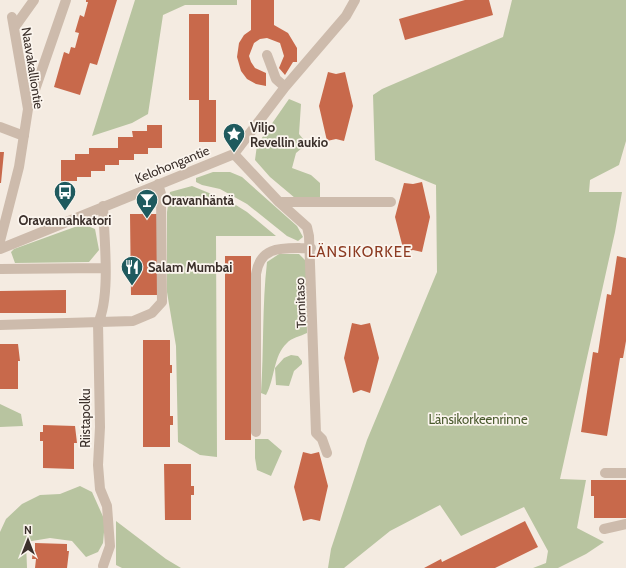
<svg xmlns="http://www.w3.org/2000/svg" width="626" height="568" font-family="Cabin,sans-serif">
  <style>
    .green { fill: #b8c4a0 }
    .building { fill: #c8694b }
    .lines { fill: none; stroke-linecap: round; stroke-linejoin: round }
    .minor { stroke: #cdbbac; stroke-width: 10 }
    .labels { text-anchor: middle; stroke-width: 3.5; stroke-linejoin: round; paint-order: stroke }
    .street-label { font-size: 13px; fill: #3b302b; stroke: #fbf5ee }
    .poi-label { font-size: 13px; font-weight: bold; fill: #3b302b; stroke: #fbf5ee; text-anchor: start }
    .park-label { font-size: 13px; fill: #4a5a2e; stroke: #fbf5ee }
    .quarter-label { font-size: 15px; letter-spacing: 1px; fill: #8c3b22; stroke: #fbf5ee }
  </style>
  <rect width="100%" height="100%" fill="#f4ebe1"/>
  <path class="green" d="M135 0H237V5H185L163 15 148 114 132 123 92 136Z
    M512 0H626V141L619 165 590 180 589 192H622L615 232 560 479 586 480 577 528 604 542 586 554 558 568H533L546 563 548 551 524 507 461 536 440 505 390 531 344 568H328L331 549 367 440 437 272 436 185 375 160 373 95 382 89 503 37Z
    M289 99 301 104 299 134 304 140 302 148 296 153 292 168 311 175 320 183V197L295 198 270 177 255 160 257 145Z
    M213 172H230L242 177 297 226 303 237 298 241 287 236 247 204 220 189 202 185 196 182V178Z
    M192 186 231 202 247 212 276 236H216L217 457 200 455 178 442 176 346 167 292V212L170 192Z
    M83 224 95 229 99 250 89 262 15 263 11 252 14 249Z
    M279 254H299L306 261 307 333C301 336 291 338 287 343 273 356 275 379 266 395L261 393C264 349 262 306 267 262Z
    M291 355 298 356 302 361V364L294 371 289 386 276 385 275 368 284 358Z
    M0 404 21 414 23 426 0 427Z
    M255 439H268L282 451 271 476 257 470 255 458Z
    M80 486 92 492 105 521 103 543 98 552 86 557 72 541 50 538 26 542 27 568H0V532L6 519 22 504 40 495 60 494Z
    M116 521 166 559 181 568H122L116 565Z"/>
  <path class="building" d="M86 0H117L97 65 90 63 80 95 54 87 64 52 69 54 71 47 75 48 79 33 75 32 80 15 84 17 88 2H86Z
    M251 0H274V25L288 33 297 48V62H293L285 75 279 68 284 56 280 43 267 38 260 39 254 43 249 56 251 62 255 68 266 73V86L256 84 247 79 241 71 237 57 239 43 244 35 251 30Z
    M465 0H489L493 15 405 40 399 19Z
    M189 14H209V100H216V142H199V100H189Z
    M328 72 336 74 345 72 353 106 344 141 336 139 327 141 319 106Z
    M147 125H162V148H148V154H134V160H119V165H105V171H91V177H77V181H61V160H75V154H89V148H118V137H133L132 131H147Z
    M0 152H4L1 183H0Z
    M422 182 430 217 422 252 413 250 404 252 395 217 404 183 413 184Z
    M130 214H158V295H131Z
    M225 256H251V440H225Z
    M617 256 626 258V341L623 358H620L607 436 581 432 593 352 598 353 607 294 611 295Z
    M66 290V313H0V291Z
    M352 323 361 325 370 323 379 358 370 393 361 390 353 393 344 358Z
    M143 340H170V365H172V373H170V416H173V425H170V447H143Z
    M0 344H18L20 361H18V389H0Z
    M43 425 75 426 77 443H74V469L43 468V441H40V432H43Z
    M303 452 311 454 319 452 328 486 320 521 311 519 303 521 294 487Z
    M164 464H191V486H194V495H191V520H165Z
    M591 480H626V518H594V496H591Z
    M525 521 538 547 495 568H424L441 559 442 562Z
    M35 543 67 544V551H69L67 568H35L36 559H32L33 550H35Z"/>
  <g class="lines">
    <path class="minor" d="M14 28 34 0
      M267 55 276 79 285 87
      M29 107 66 0
      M0 127 24 136
      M234 154 279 202 307 227 309 236 316 433 322 439 327 453
      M279 202H391
      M103 206C104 237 111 296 98 323L100 427 98 465 100 489 107 506 110 546 103 566
      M0 241 19 167 28 109 12 17
      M0 249 234 154 285 87 346 16 355 0
      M0 269 104 268
      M0 325 133 321 152 313 162 302 161 194 158 184
      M256 432V274C261 243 286 249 311 248
      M605 473H626
      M604 529 626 524"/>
  </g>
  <defs>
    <g id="sight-pin" transform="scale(1.15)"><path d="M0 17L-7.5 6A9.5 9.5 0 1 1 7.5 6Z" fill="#1f5a5e" stroke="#fbf5ee"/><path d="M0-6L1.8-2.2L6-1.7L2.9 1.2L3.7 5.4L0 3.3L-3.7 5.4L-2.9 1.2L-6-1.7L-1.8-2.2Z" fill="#fff"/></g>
    <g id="bus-pin" transform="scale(1.15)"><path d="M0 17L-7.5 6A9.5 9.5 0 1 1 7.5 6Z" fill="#1f5a5e" stroke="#fbf5ee"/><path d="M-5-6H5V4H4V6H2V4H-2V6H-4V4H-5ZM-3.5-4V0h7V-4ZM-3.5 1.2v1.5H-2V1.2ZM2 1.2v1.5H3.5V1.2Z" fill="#fff"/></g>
    <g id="bar-pin" transform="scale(1.15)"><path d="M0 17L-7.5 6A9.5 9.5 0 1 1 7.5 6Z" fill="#1f5a5e" stroke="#fbf5ee"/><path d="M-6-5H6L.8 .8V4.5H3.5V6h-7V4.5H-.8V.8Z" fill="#fff"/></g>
    <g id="restaurant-pin" transform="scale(1.15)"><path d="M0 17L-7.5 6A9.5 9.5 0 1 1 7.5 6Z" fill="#1f5a5e" stroke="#fbf5ee"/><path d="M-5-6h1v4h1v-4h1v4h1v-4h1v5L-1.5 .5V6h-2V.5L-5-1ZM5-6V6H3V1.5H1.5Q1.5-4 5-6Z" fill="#fff"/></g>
  </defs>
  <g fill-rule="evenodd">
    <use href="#sight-pin" x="234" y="134"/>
    <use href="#bus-pin" x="65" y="192"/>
    <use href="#bar-pin" x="147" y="200"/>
    <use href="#restaurant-pin" x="132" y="267"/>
  </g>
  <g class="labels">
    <g class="street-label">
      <text transform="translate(33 68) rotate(81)" y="5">Naavakalliontie</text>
      <text transform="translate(172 164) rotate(-22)" y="5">Kelohongantie</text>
      <text transform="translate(300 303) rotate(-92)" y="5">Tornitaso</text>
      <text transform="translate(85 418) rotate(-90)" y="5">Riistapolku</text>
    </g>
    <g class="poi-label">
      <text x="250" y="132">Viljo<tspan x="250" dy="15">Revellin aukio</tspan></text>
      <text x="162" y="205">Oravanhäntä</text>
      <text x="65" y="225" text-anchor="middle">Oravannahkatori</text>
      <text x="148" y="272">Salam Mumbai</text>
    </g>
    <g class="park-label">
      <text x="478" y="424">Länsikorkeenrinne</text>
    </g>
    <g class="quarter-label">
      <text x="360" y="257">LÄNSIKORKEE</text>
    </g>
  </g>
  <g transform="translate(28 540)" stroke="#fbf5ee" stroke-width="3" paint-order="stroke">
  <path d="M0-3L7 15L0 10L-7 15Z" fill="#3b302b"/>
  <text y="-6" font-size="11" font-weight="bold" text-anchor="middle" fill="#3b302b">N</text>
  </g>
</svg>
